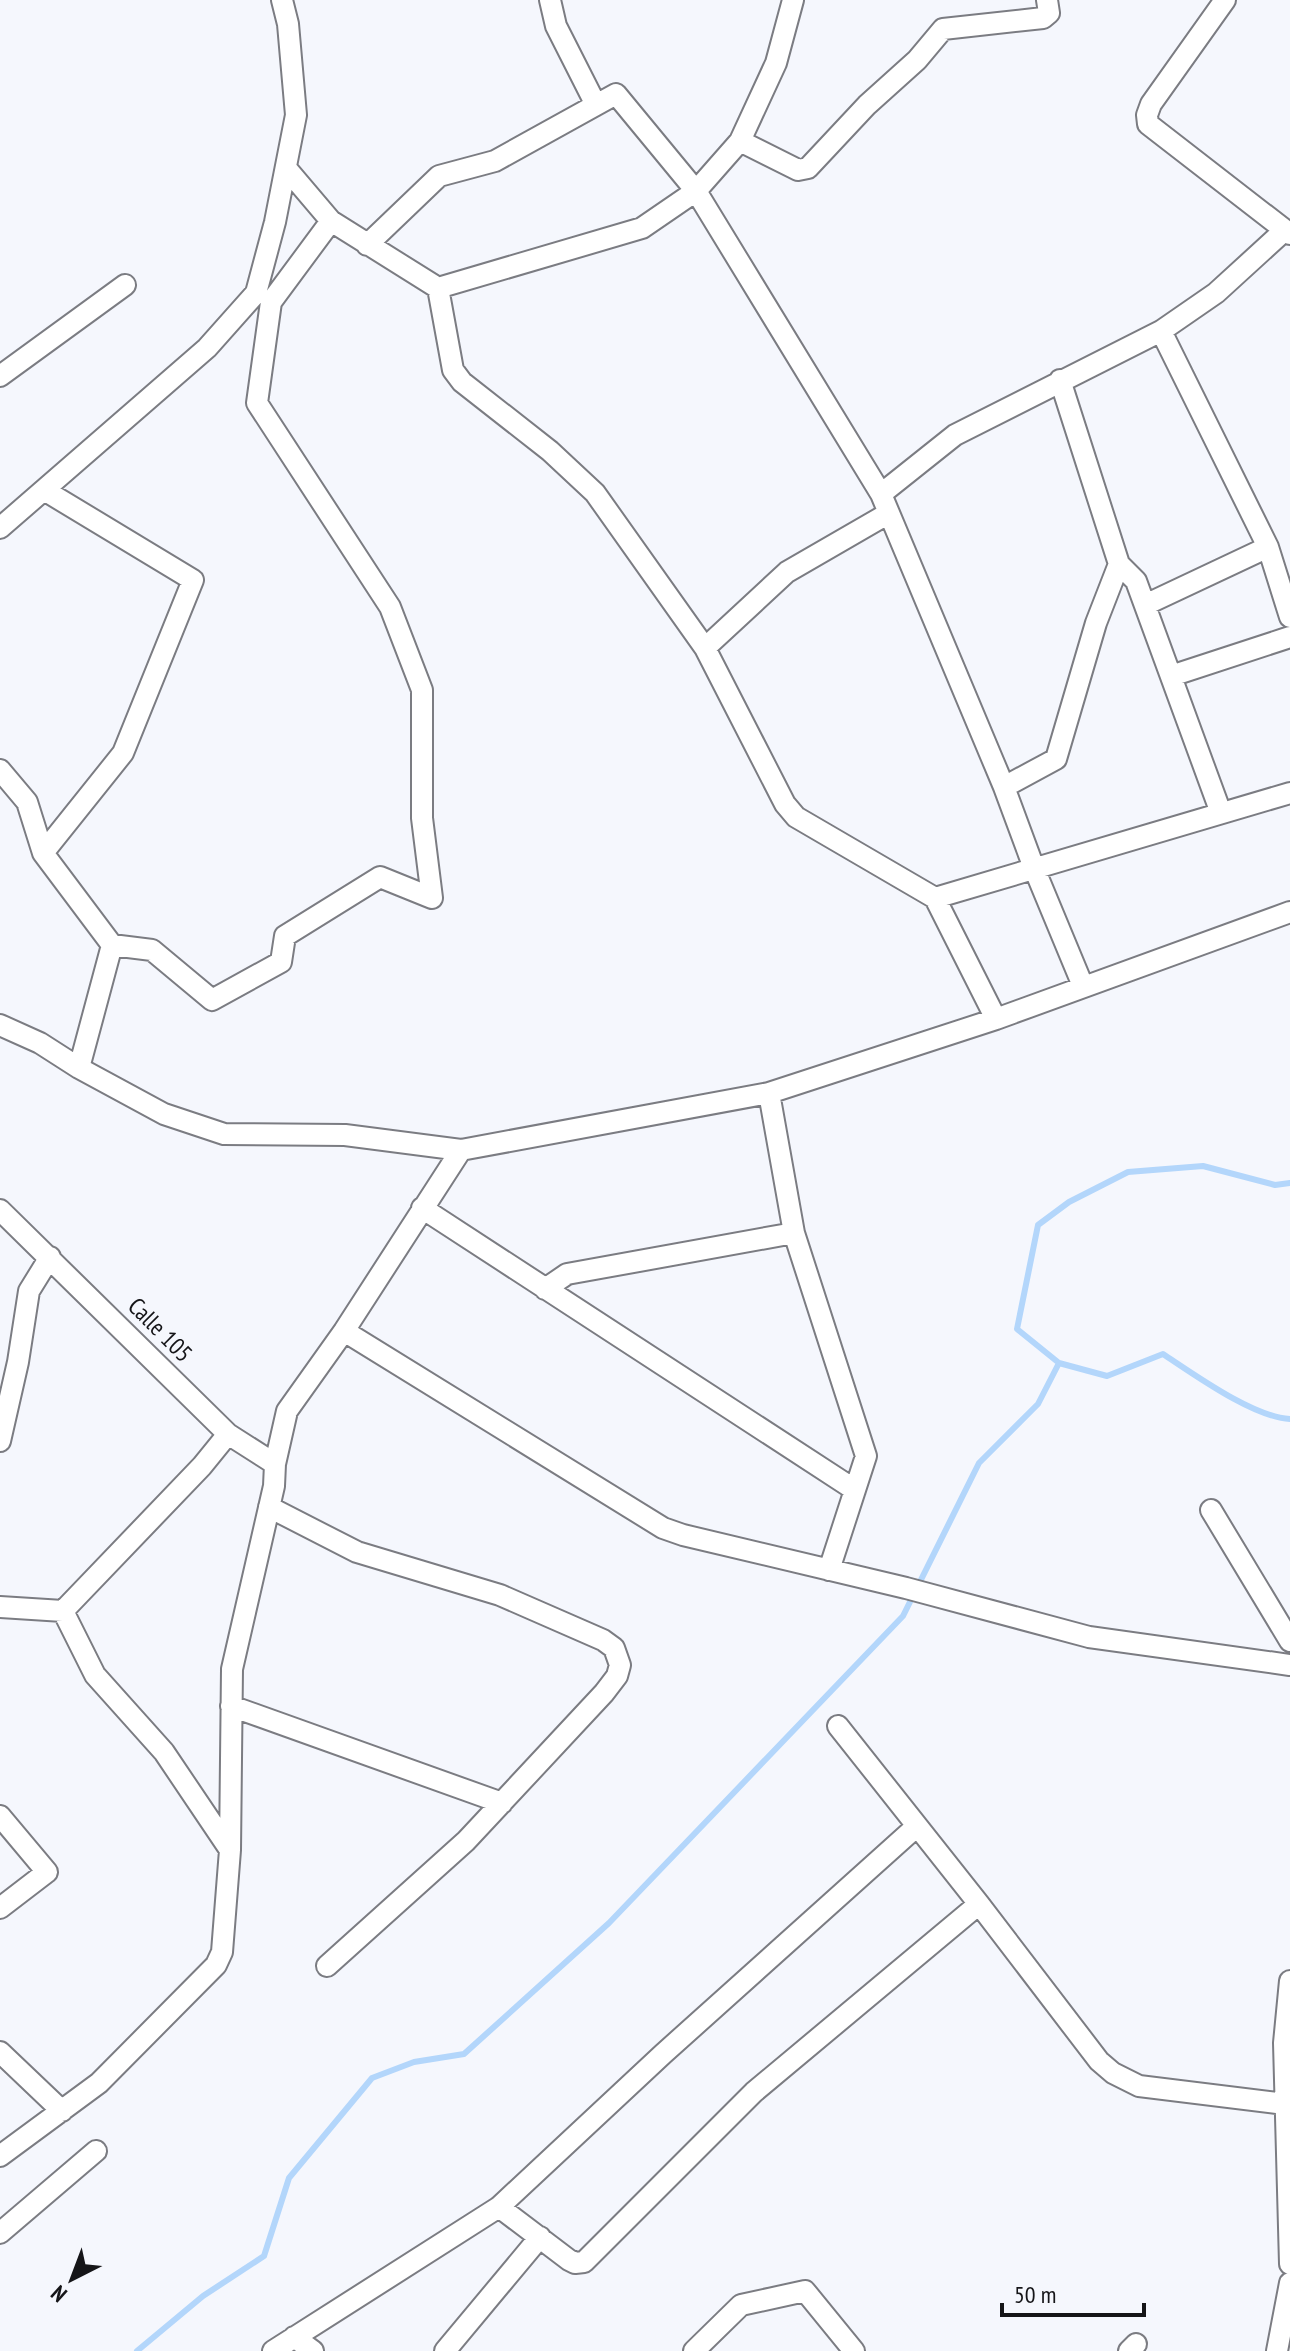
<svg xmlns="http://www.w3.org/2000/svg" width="1290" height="2351" font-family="'PT Sans Narrow',sans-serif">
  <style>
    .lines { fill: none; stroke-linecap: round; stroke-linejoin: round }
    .stream { stroke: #b3d6fb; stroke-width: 6 }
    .street-casing { stroke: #7b7c82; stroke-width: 24 }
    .street { stroke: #fff; stroke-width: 20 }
    .labels { text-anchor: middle; stroke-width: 8; stroke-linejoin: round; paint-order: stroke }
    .street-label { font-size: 24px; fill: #151518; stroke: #f5f7fd }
  </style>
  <rect width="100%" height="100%" fill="#f5f7fd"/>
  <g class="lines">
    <path class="stream" d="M1059 1363 1107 1376 1163 1354C1195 1375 1253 1417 1290 1419
      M137 2351 203 2296 264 2256 289 2178 372 2078 414 2062 464 2054 609 1923 903 1616 979 1463 1038 1404 1059 1363 1017 1329 1038 1225 1069 1202 1128 1172 1203 1166 1275 1185 1290 1183"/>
    <g class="street-casing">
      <path id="street" d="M550 0 556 26 596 105
        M1225 0 1151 104 1147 115 1148 124 1290 234
        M740 141 798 170 808 168 867 105 917 60 943 29 1043 18 1049 13 1047 0
        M286 168 331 221 438 288 642 228 696 191 740 141 776 63 793 0
        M367 245 439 176 495 161 616 94 696 191 881 494 1004 787 1034 868 1083 986
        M438 288 453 370 462 382 550 451 595 493 705 648 785 804 796 817 935 898 996 1019
        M1161 331 1268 547 1290 617
        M0 376 125 285
        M881 494 955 435 1161 331 1216 293 1285 230
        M0 528 207 348 256 293 275 222 296 115 288 24 282 0
        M1119 564 1136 581 1221 813
        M1145 605 1268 547
        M705 648 787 572 889 513
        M1171 676 1290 637
        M0 770 27 802 43 853 112 945 152 950 212 1000 281 962 285 936 380 877 432 898 422 818V690L390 607 257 403 271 302 331 221
        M1004 787 1056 759 1096 623 1119 564 1060 380
        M43 853 123 753 193 580 44 490
        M935 898 1290 793
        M0 1025 40 1043 79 1068 164 1114 224 1134 345 1135 461 1150 769 1093 996 1019 1290 912
        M79 1068 112 945
        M769 1093 794 1233 866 1456 829 1570
        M422 1208 855 1490
        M0 1210 228 1434 275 1464 274 1486 232 1669 230 1850 222 1952 216 1965 99 2083 0 2156
        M545 1289 567 1274 794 1233
        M344 1331 663 1528 683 1535 906 1588 1089 1637 1290 1665
        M228 1434 202 1466 63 1611 95 1675 164 1752 230 1850
        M0 1441 18 1362 29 1291 50 1257
        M275 1464 287 1411 344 1331 461 1150
        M269 1507 357 1552 500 1595 603 1640 614 1648 620 1665 617 1676 604 1693 466 1841 327 1966
        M1211 1510 1290 1641
        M0 1607 63 1611
        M231 1706 502 1803
        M838 1726 979 1904 1099 2061 1113 2073 1139 2086 1285 2104
        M0 1816 47 1872 0 1908
        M1290 1981 1284 2043 1290 2264
        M0 2052 62 2111
        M499 2207 569 2260 575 2263 584 2262 754 2092 979 1904
        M0 2233 96 2151
        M294 2337 313 2351
        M273 2351 499 2207 663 2054 917 1826
        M445 2351 540 2237
        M694 2351 741 2305 805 2291 854 2351
        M1129 2351 1136 2344
        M1277 2351 1290 2283"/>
    </g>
    <use href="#street" class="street"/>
  </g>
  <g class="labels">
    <g class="street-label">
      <text transform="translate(160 1330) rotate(45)" y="8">Calle 105</text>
    </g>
  </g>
  <g transform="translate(72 2279) rotate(222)" stroke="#f5f7fd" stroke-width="6" paint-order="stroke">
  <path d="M0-6L14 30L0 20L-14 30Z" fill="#151518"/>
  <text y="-12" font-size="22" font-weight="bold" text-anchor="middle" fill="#151518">N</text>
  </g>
  <path d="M1002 2303v12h142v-12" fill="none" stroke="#151518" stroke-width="4"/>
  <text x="1014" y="2303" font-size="24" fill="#151518" stroke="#f5f7fd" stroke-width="6" paint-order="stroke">50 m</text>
</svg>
